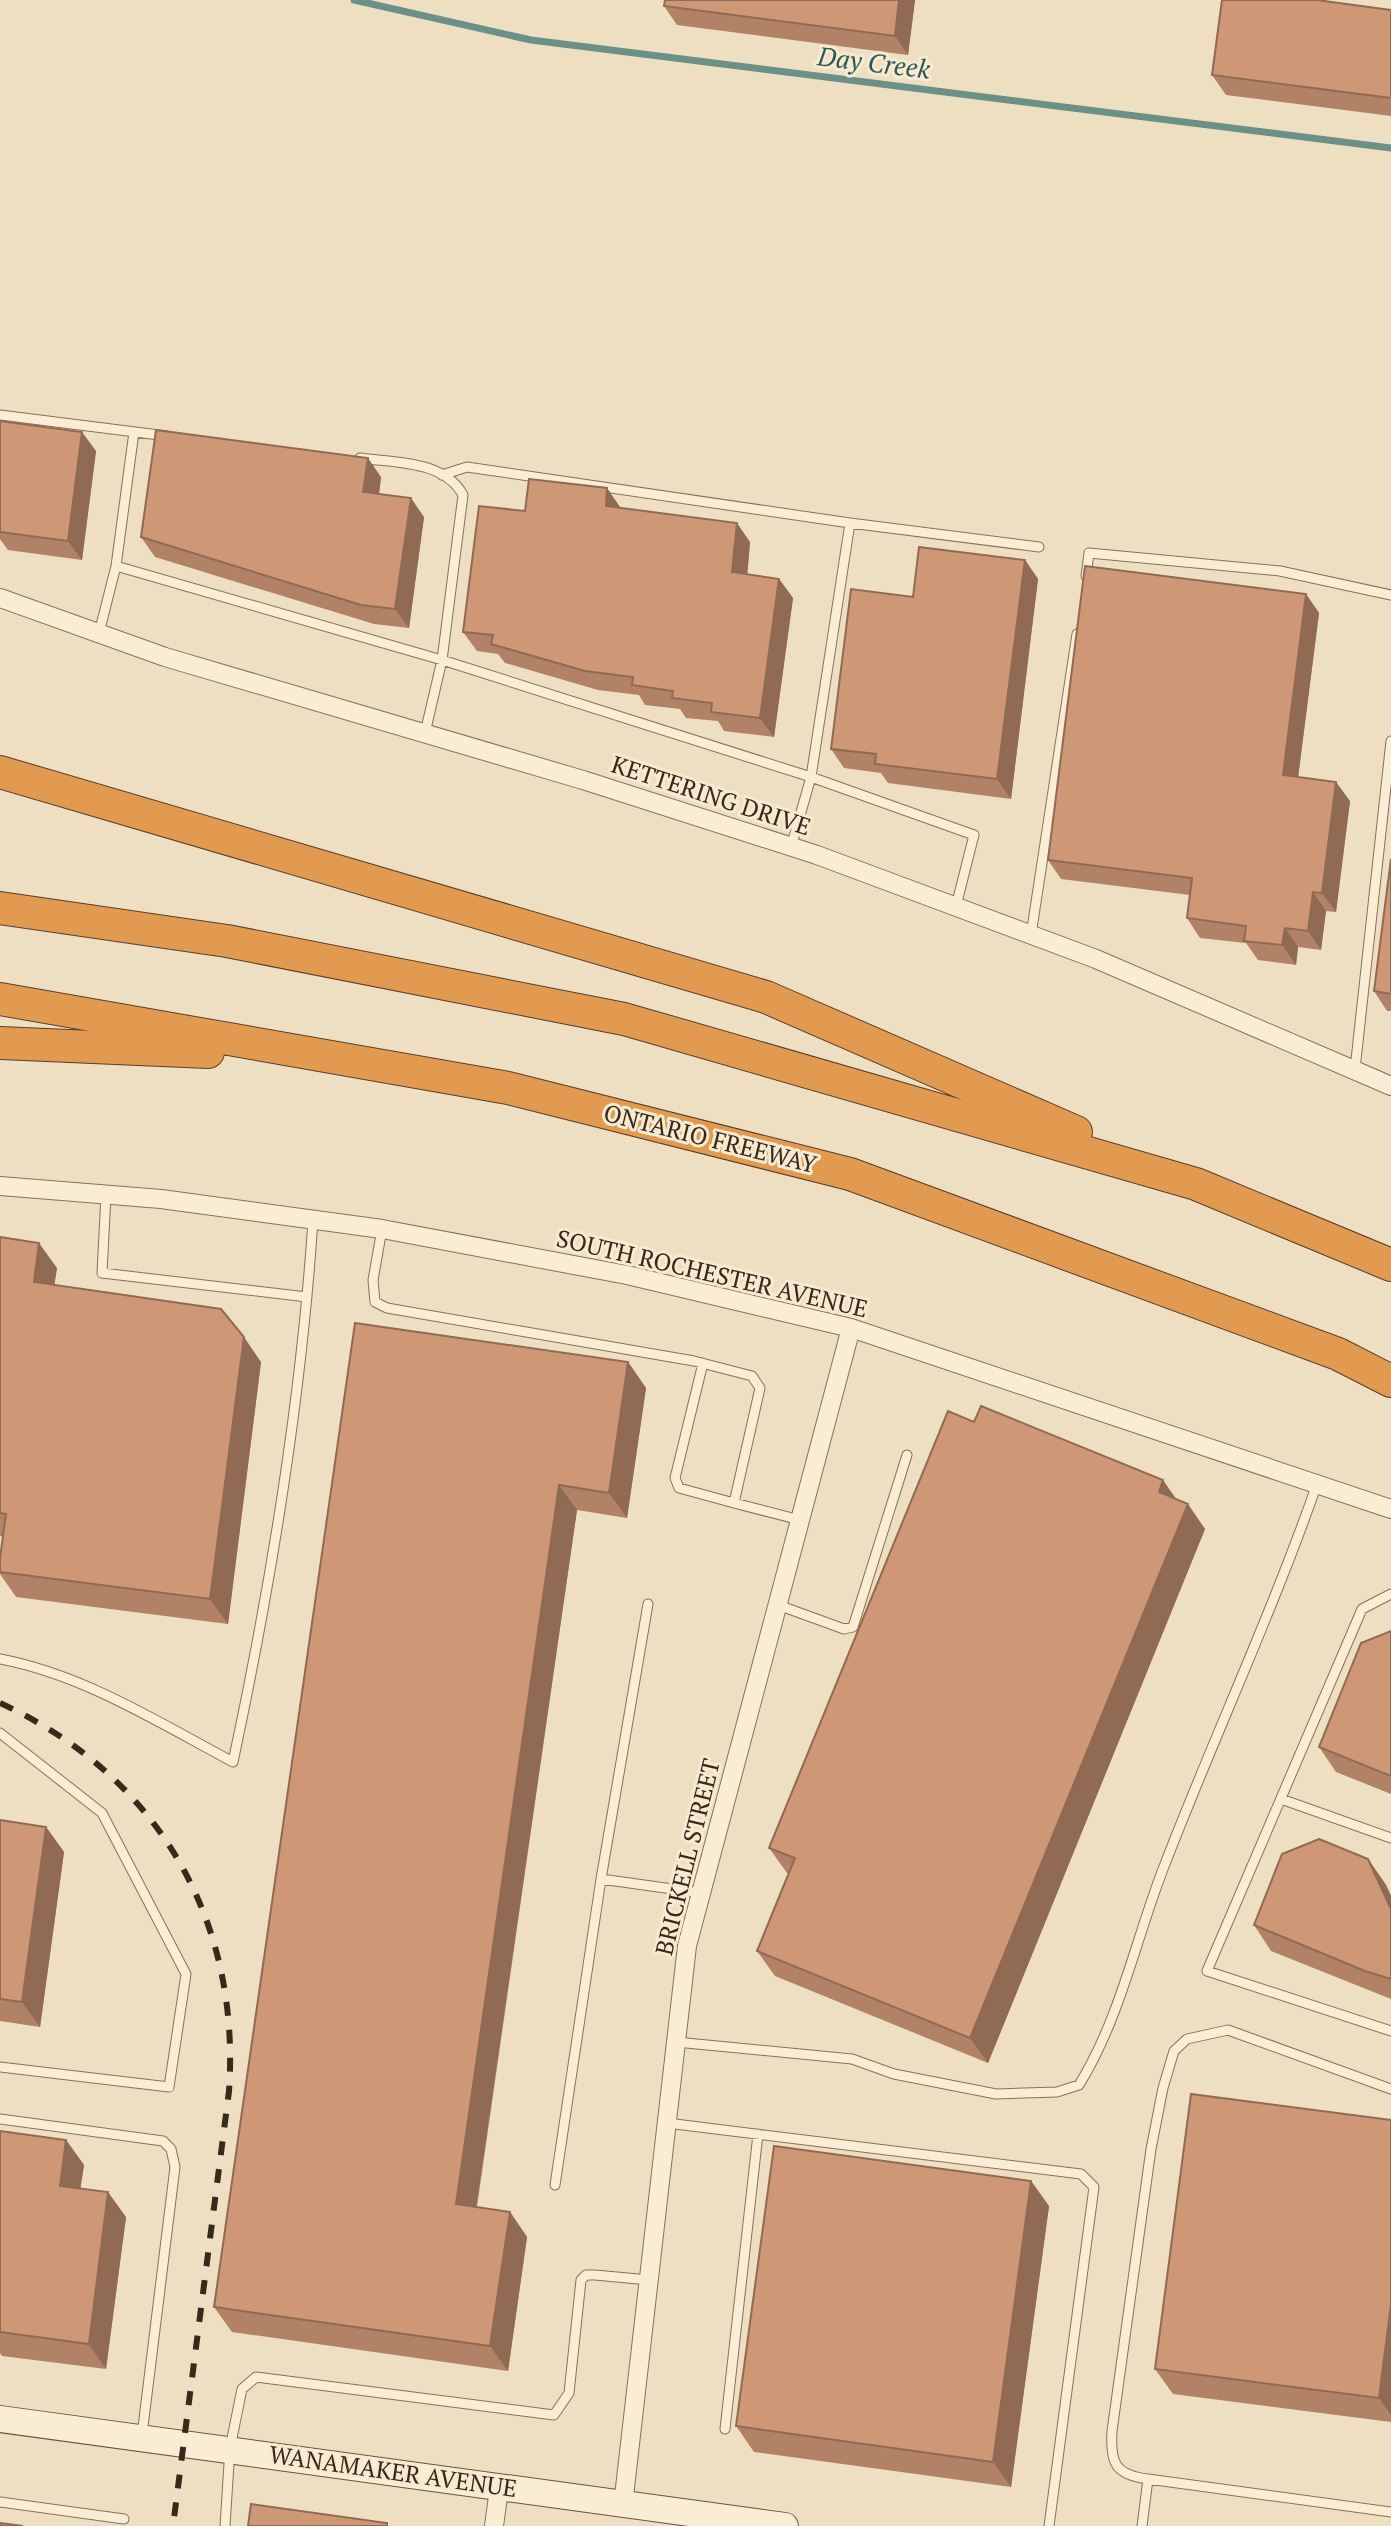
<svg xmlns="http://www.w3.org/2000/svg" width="1391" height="2526" font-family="'PT Serif',serif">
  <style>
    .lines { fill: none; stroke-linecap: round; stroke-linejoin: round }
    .stream { stroke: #6b9085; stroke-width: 7 }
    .lane-casing { stroke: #897058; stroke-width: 11 }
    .street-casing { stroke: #897058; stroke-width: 20 }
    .secondary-casing { stroke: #6b513c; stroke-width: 28 }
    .highway-casing { stroke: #573e2d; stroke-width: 34 }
    .lane { stroke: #faedd5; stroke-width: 9 }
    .street { stroke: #faedd5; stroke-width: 18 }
    .secondary { stroke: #faedd5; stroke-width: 26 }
    .highway { stroke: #e19a50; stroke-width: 32 }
    .rail { stroke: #39291d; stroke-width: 6; stroke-dasharray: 14 14; stroke-linecap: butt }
    .wall { fill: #b18265 }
    .shaded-wall { fill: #906a53 }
    .building { fill: #ce9776; stroke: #906a53; stroke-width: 2 }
    .labels { text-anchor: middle; stroke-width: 6; stroke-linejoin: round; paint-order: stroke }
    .street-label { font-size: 24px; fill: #39291d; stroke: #f6ead1 }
    .water-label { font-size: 26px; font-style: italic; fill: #2c5954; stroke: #f6ead1 }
  </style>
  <rect width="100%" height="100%" fill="#efdfc2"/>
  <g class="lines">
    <path class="stream" d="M354 0 531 40 1391 148"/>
    <g class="lane-casing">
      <path id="lane" d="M0 415 167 436
        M360 458C394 463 444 460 463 495L442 660 425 733
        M442 475 467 467 850 523 811 777 974 835 956 906
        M850 523 1039 547
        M116 566 134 432
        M1086 576 1089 553 1280 571 1391 595
        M99 633 116 566 442 660 811 777 791 847
        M1031 935 1077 634
        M1355 1069 1391 741
        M106 1195 102 1273 307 1297
        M382 1229 373 1280 375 1302 387 1308 694 1361 752 1376 760 1388 734 1503 800 1520
        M703 1363 675 1478 679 1488 734 1503
        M1391 1594 1362 1609 1207 1971 1391 2031
        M648 1604 601 1879 701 1893
        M778 1605 844 1629 853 1627 907 1455
        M0 1659C84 1675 158 1722 233 1762 271 1584 301 1402 313 1220
        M0 1733 102 1813 186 1974 169 2087 0 2067
        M1281 1799 1391 1838
        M676 2042 852 2059 894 2074 996 2094 1057 2092 1079 2085C1121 2017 1136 1937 1165 1864 1214 1737 1272 1613 1317 1484
        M0 2119 163 2141 171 2149 175 2167 142 2435
        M667 2123 1081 2174 1094 2187 1049 2526
        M555 2185 601 1879
        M725 2429 758 2134
        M1148 2479 1391 2512
        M0 2502 124 2519
        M225 2526 230 2448 242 2389 256 2377 554 2415 569 2393 581 2280 586 2275H595L649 2280
        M1142 2526 1148 2479C1115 2475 1110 2463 1112 2431L1151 2149 1163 2088 1174 2051 1187 2039 1228 2030 1391 2089"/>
    </g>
    <g class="street-casing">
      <path id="street" d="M0 598 165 657 583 780 817 855 1096 959 1391 1086
        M0 1186 161 1199 382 1229 627 1275 851 1328 1391 1509
        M623 2505 687 1946 851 1328
        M494 2526 499 2489"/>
    </g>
    <g class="secondary-casing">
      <path id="secondary" d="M0 2419 785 2526"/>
    </g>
    <g class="highway-casing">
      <path id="highway" d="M0 772 766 997 1076 1132
        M0 908 227 941 624 1019 1196 1184 1391 1265
        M0 999 508 1088 850 1174 1338 1354 1391 1381
        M0 1043 208 1052"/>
    </g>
    <use href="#lane" class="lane"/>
    <use href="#street" class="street"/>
    <use href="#secondary" class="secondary"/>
    <use href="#highway" class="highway"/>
    <path class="rail" d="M0 1703C157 1775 241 1919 229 2091L173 2526"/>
  </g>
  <path class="wall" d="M665 0H915L908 55 677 25 664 6Z
    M1391 10V116L1226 95 1212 75Z
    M0 421 96 451 82 560 8 550 0 539Z
    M381 477 379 494 424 517 409 628 374 624 155 557 141 537Z
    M607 488 620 508 750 542 747 574 779 579 793 598 774 737 724 731 718 721 686 718 680 709 645 705 639 695 598 690 505 663 498 654 477 651 463 632 525 511Z
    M1025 560 1038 579 1011 799 888 783 881 773 844 768 831 749 913 597Z
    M1306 594 1319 613 1298 777 1350 801 1336 912 1326 911 1321 950 1298 947 1296 965 1258 960 1246 943 1200 938 1187 918 1190 895 1061 879 1048 860Z
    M1391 859V1011H1387L1374 991Z
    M0 1237 57 1268 54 1285 261 1362 228 1624 16 1597 0 1574V1558L3 1537 0 1536Z
    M355 1323 628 1362 646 1388 627 1518 577 1510 477 2207 510 2212 527 2237 508 2371 232 2332 214 2307Z
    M1177 1499 1205 1529 988 2063 775 1976 757 1951 789 1874 787 1873 769 1848Z
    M1391 1631V1794L1336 1772 1319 1747Z
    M0 1820 46 1827 64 1852 40 2027 0 2021Z
    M1368 1859 1386 1885 1391 1896V1999L1271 1951 1254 1925Z
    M1391 2120V2422L1173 2394 1155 2369Z
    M0 2131 66 2140 84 2165 80 2189 126 2217 106 2369 2 2356 0 2353Z
    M1031 2181 1049 2206 1011 2487 754 2452 736 2426Z"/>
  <path class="shaded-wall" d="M899 0H915L908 55 895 36Z
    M82 432 96 451 82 560 68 541Z
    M368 458 381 477 377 511 363 492Z
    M607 488 620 507 619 526 606 506Z
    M411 498 424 517 409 628 395 609Z
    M737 523 750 542 746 591 732 572Z
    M1025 560 1038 579 1011 799 997 779Z
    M779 579 793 598 774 737 760 718Z
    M1306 594 1319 613 1296 794 1283 775Z
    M1336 782 1350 801 1336 912 1322 893Z
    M1313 892 1326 911 1321 950 1308 931Z
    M1285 928 1298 947 1296 965 1282 945Z
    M39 1243 57 1268 51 1307 34 1282Z
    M244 1337 261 1362 228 1624 210 1599Z
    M628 1362 646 1388 627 1518 609 1493Z
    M1163 1480 1181 1506 1159 1492Z
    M559 1485 577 1510 473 2229 456 2204Z
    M1188 1504 1205 1529 988 2063 970 2038Z
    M46 1827 64 1852 40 2027 22 2002Z
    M1368 1859 1386 1885 1391 1896V1909Z
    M66 2140 84 2165 77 2211 60 2186Z
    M1031 2181 1049 2206 1011 2487 993 2462Z
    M108 2192 126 2217 106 2369 89 2344Z
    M510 2212 527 2237 508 2371 490 2346Z
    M1391 2304V2415L1379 2398Z"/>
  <path class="building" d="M665 0H899L895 36 664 6Z
    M1222 0H1317L1391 10V98L1212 75Z
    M0 421 82 432 68 541 0 532Z
    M156 430 368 458 363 492 411 498 395 609 361 605 141 537Z
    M529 479 607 488 606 506 737 523 732 572 779 579 760 718 711 712 712 703 672 698 673 691 632 685 633 677 585 671 491 644 493 635 463 632 479 506 525 511Z
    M919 547 1025 560 997 779 875 764 876 754 831 749 851 589 913 597Z
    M1085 566 1306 594 1283 775 1336 782 1322 893 1313 892 1308 931 1285 928 1282 945 1244 941 1246 926 1187 918 1192 878 1048 860Z
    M1391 859V994L1374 991Z
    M0 1237 39 1243 34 1282 221 1309 244 1337 210 1599 0 1572V1558L6 1514 0 1513Z
    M355 1323 628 1362 609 1493 559 1485 456 2204 510 2212 490 2346 214 2307Z
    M981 1406 1163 1480 1159 1492 1188 1504 970 2038 757 1951 795 1858 769 1848 948 1411 974 1422Z
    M1391 1631V1776L1319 1747 1361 1643Z
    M0 1820 46 1827 22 2002 0 1999Z
    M1319 1839 1368 1859 1390 1907H1391V1979L1365 1971 1254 1925 1282 1854Z
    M1191 2094 1391 2120V2304L1379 2398 1155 2369Z
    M0 2131 66 2140 60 2186 108 2192 89 2344 0 2332Z
    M774 2146 1031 2181 993 2462 736 2426Z
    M251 2504 387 2523V2526H248Z
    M0 2523 23 2526H0Z"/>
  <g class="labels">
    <g class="street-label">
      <text transform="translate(711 796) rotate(18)" y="8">KETTERING DRIVE</text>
      <text transform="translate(710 1139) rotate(14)" y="8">ONTARIO FREEWAY</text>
      <text transform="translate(712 1274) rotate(13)" y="8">SOUTH ROCHESTER AVENUE</text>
      <text transform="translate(688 1857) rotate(-76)" y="8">BRICKELL STREET</text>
      <text transform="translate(393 2472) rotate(8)" y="8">WANAMAKER AVENUE</text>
    </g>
    <g class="water-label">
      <text transform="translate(874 63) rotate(7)" y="9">Day Creek</text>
    </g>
  </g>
</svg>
